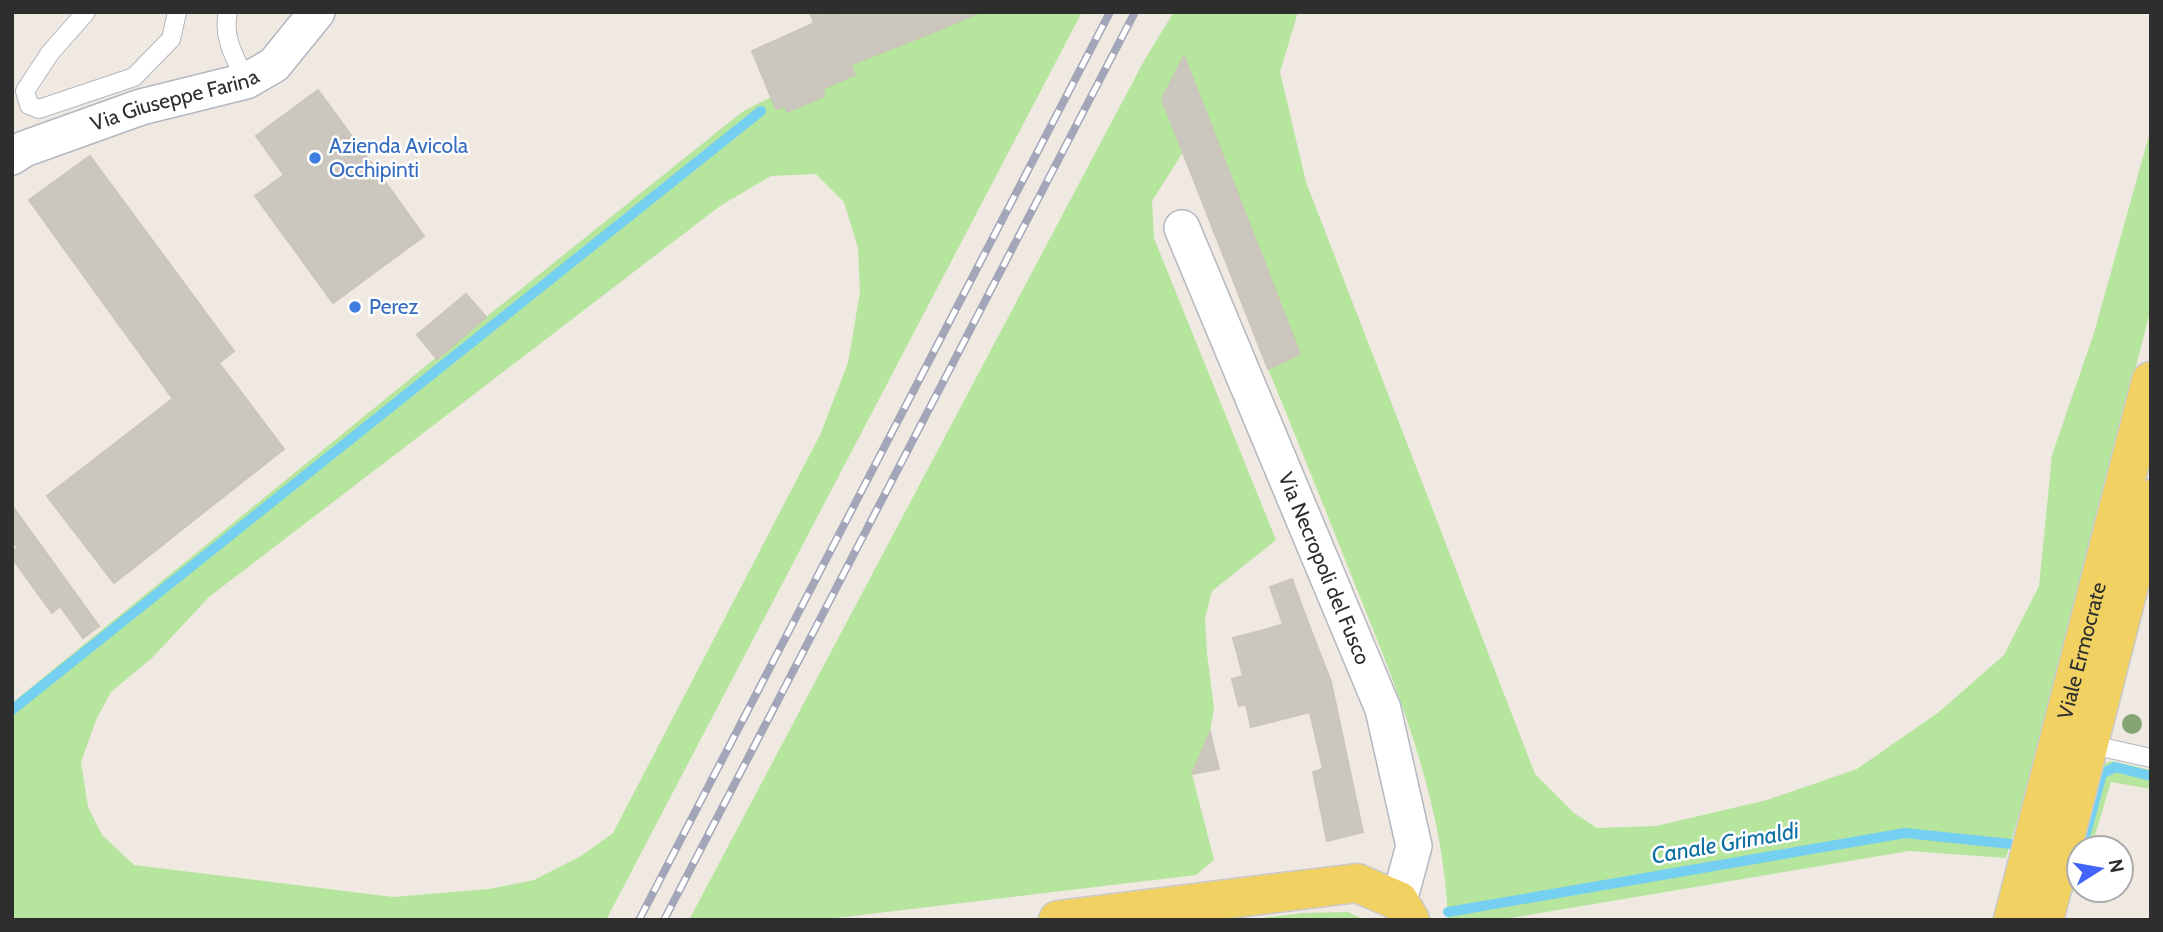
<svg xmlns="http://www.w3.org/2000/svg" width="2163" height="932" font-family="Cabin,sans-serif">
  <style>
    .green { fill: #b6e59e; fill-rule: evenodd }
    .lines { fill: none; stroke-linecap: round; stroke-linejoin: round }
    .stream { stroke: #75cff0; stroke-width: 10 }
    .building { fill: #cbc7bf; stroke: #cbc5ba; stroke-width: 2 }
    .service-casing { stroke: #b4b7c1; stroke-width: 20 }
    .minor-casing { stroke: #b4b7c1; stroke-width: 38 }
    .primary-casing { stroke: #c9c9c9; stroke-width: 41 }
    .service { stroke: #fff; stroke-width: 18 }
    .minor { stroke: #fff; stroke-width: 35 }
    .primary { stroke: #f2d163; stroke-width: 38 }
    .rail-casing { stroke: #a3a6b8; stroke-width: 8 }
    .rail { stroke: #fff; stroke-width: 5; stroke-dasharray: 16; stroke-linecap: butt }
    .tree { fill: #84a574 }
    .shop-dot { fill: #3f7fe0; stroke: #fff; stroke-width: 2.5 }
    .labels { text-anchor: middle; stroke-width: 5; stroke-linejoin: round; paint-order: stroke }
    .street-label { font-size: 21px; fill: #2e2e2e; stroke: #fff }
    .shop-label { font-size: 21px; fill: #366cbe; stroke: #fff; text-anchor: start }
    .water-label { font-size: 23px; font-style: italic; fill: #0d6fa3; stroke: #fff }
  </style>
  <rect width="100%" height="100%" fill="#efe9e1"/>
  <path class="green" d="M981 12H1082L606 920H12V703L486 317 742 112 771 97 776 109 785 106 787 111 822 89 854 75 850 65ZM816 174 844 202 858 248 860 292 848 363 820 435 613 833 581 856 534 880 489 889 393 897 134 865 102 835 88 807 81 762 96 720 111 692 153 657 209 597 720 206 771 176Z
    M1174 12H1298L1280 72 1306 182 1535 774 1574 813 1597 828 1656 826 1767 800 1857 769 1939 712 2004 655 2039 586 2052 455 2094 333 2151 128V308L2034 764 2006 858 1909 851 1499 920H1448C1444 809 1403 703 1362 602 1331 524 1300 446 1268 369L1300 354 1184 56 1183 152 1152 201 1154 238 1276 540 1212 591 1205 618 1207 653 1214 709 1210 732 1192 774 1214 860 1196 875 845 917 813 920H689L1145 59Z
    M2112 761 2151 770V789L2111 782 2091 848H2079C2079 883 2077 888 2058 917L2098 765Z
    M1348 912 1365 920H1244L1304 913Z"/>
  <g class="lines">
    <path class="stream" d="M12 710 761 111
      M2082 848 2102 774 2115 767 2151 776
      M1448 912 1905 833 2011 844"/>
  </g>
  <path class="building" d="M813 12H838L814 23 810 13Z
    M838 12H926L934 32 850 65 830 16Z
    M926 12H981L934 32Z
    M830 16 855 75 822 89 825 96 787 112 785 106 776 109 752 51Z
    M1184 56 1300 354 1268 369 1162 99Z
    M318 90 378 172 288 241 255 196 284 175 256 136Z
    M90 156 183 282 120 326 29 200Z
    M378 172 424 236 333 303 288 241Z
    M183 282 234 351 173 399 120 326Z
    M466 294 486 317 437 359 417 335Z
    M219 363 284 449 114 583 47 496Z
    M13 507 99 626 83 638 60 606 52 613 12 558V552L18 548 12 541Z
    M1292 579 1306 617 1283 624 1270 587Z
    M1306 617 1331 682 1282 695 1264 630Z
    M1264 630 1282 695 1239 706 1232 679 1243 676 1233 638Z
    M1331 682 1363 832 1327 841 1313 772 1323 769 1310 712 1251 727 1246 705Z
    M1210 732 1219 769 1192 774Z"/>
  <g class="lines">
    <g class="service-casing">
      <path id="service" d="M86 12 50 53 25 91 29 105 39 109 134 77 171 39 177 12
        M228 12C222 37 235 58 246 81
        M2088 744 2151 758"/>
    </g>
    <g class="minor-casing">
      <g id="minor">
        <path id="s1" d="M12 157 24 149 141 107 246 81 274 65 317 12"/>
        <path id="s2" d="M1182 228 1383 709 1414 846 1399 901"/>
      </g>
    </g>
    <g class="primary-casing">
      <g id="primary">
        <path d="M1058 920 1357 883 1399 901 1410 920"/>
        <path id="s3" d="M2013 920 2151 381"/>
        <path d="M2044 920 2151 499"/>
      </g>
    </g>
    <use href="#service" class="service"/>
    <use href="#minor" class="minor"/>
    <use href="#primary" class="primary"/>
    <g class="rail-casing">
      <path id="rail" d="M639 920 1110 12
        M664 920 1135 12"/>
    </g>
    <use href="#rail" class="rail"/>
  </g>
  <circle class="tree" cx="2132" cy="724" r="10"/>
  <g class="shop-dot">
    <circle cx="315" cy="158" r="7"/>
    <circle cx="355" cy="307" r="7"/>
  </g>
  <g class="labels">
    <g class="street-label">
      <text dy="7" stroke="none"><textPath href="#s1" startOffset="173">Via Giuseppe Farina</textPath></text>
      <text dy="7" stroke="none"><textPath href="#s2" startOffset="369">Via Necropoli del Fusco</textPath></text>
      <text dy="7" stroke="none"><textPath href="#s3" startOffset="278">Viale Ermocrate</textPath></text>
    </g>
    <g class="shop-label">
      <text x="329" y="153">Azienda Avicola<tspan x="329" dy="24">Occhipinti</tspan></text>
      <text x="369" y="314">Perez</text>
    </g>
    <g class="water-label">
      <text transform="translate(1725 843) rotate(-10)" y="8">Canale Grimaldi</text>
    </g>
  </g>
  <rect width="2163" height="932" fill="none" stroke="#2e2e2e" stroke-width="28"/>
  <g transform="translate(2100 869) rotate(79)"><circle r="33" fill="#ffffff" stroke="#ababab" stroke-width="2"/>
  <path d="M0-5L12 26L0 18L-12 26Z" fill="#4264fb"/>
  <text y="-10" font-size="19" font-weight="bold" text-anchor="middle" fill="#2e2e2e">N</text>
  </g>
</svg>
